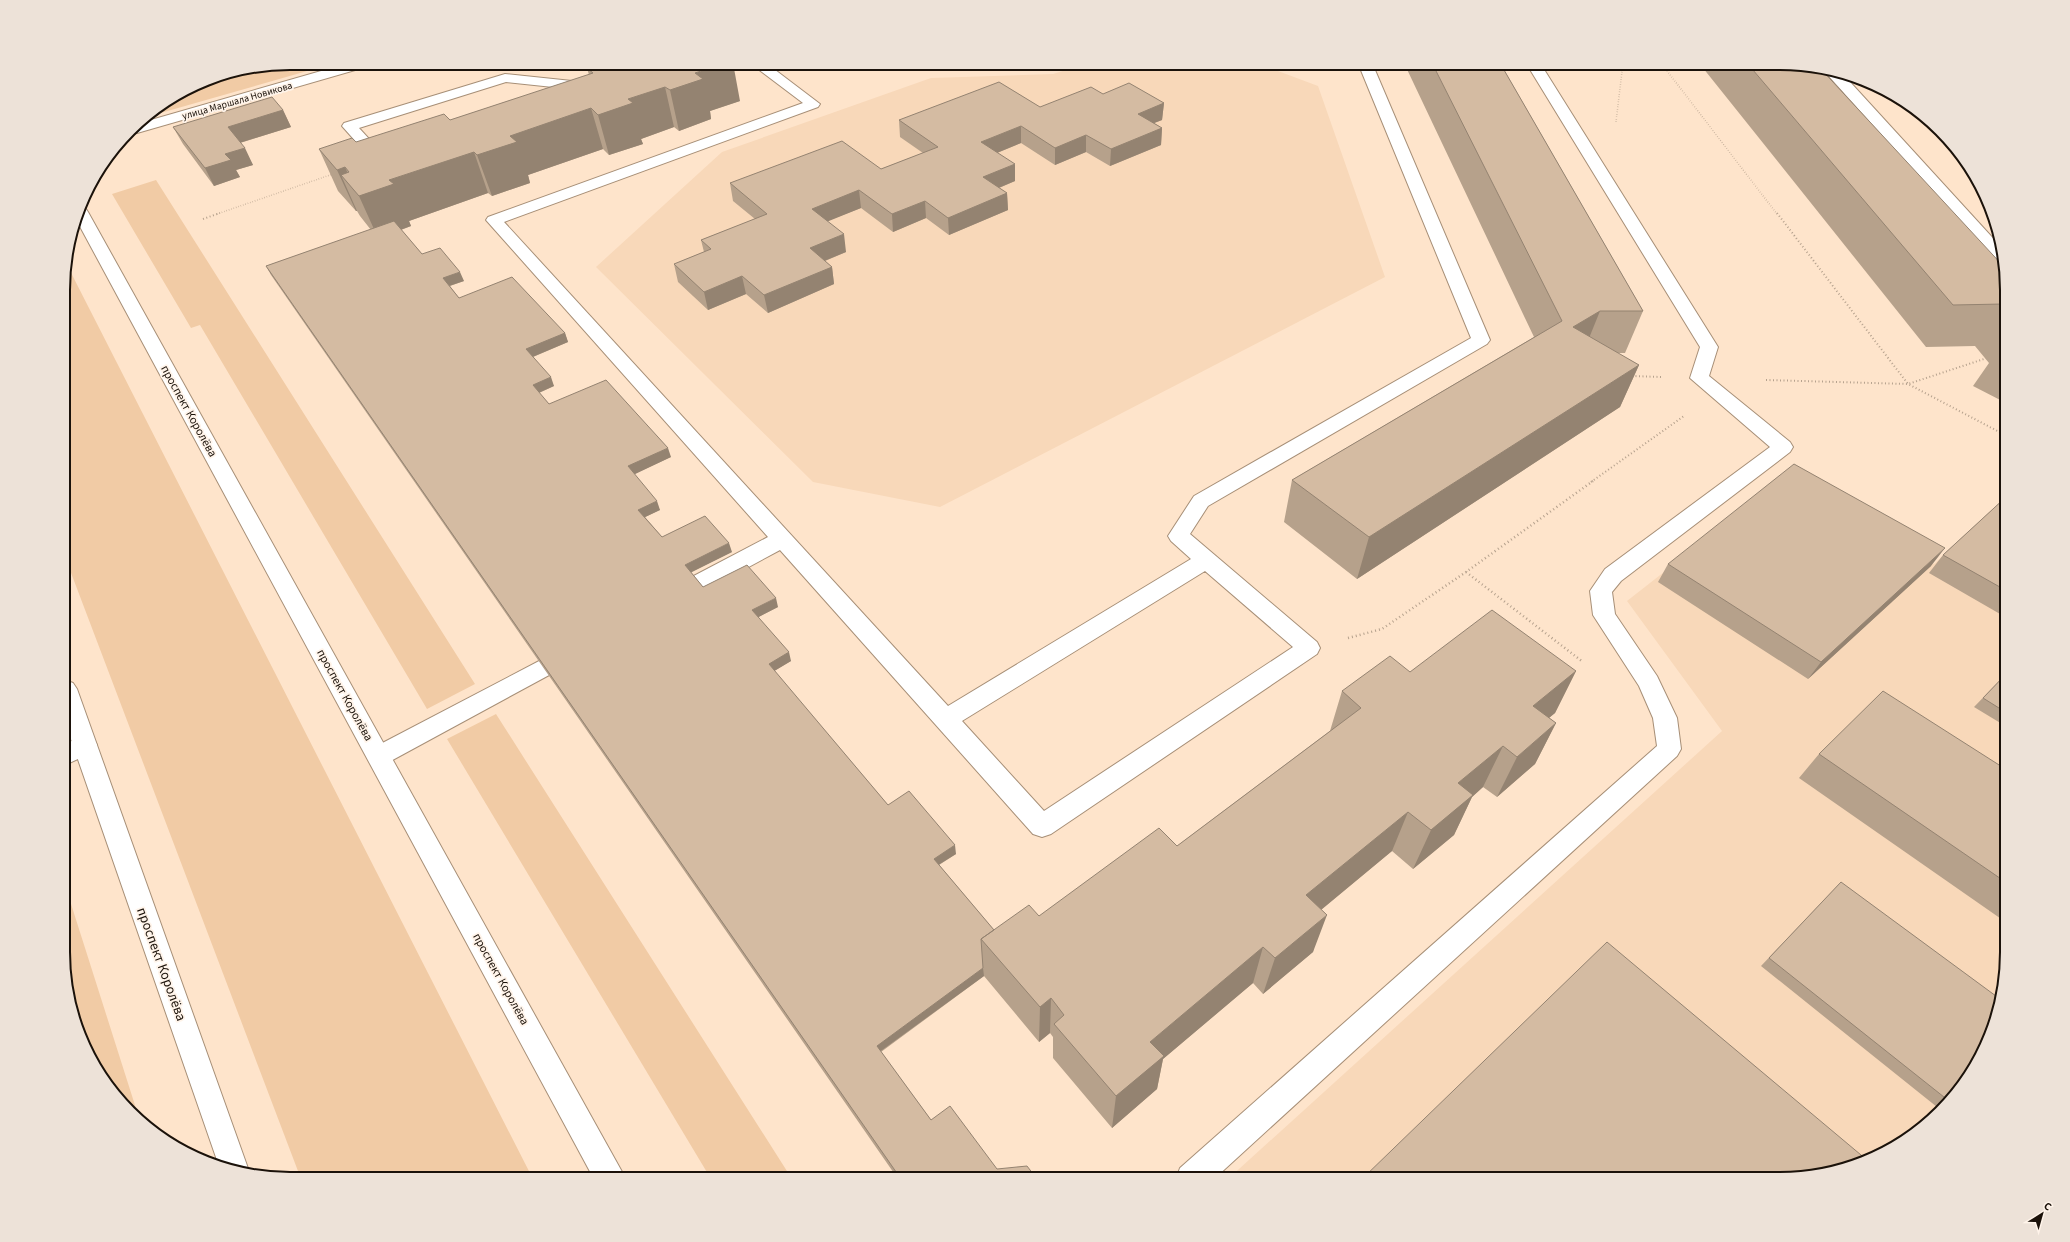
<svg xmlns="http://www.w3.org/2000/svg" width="2070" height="1242" font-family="'Source Sans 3',sans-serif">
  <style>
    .built { fill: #f8d8b9 }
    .green { fill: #f1cba5 }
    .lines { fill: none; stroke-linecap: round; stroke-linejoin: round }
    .lane-casing { stroke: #a78f77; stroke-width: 2 }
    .street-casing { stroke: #a78f77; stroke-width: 2 }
    .secondary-casing { stroke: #a78f77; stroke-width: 2 }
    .path-far2 { stroke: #b5a18d; stroke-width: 1.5; stroke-dasharray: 0.5 2; stroke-linecap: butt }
    .path-far1 { stroke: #b5a18d; stroke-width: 2; stroke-dasharray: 1 2.5; stroke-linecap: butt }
    .path { stroke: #b5a18d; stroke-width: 2.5; stroke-dasharray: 1 3; stroke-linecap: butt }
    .lane { fill: #fff; fill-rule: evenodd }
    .street { fill: #fff; fill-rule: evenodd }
    .secondary { fill: #fff; fill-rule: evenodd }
    .wall { fill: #b6a18b }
    .shaded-wall { fill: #948371 }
    .building { fill: #d4bba2; stroke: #948371 }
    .labels { text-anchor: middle; stroke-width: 3.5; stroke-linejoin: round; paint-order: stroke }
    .far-street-label { font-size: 10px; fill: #1b120a; stroke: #fff4ea }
    .street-label { font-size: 12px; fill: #1b120a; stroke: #fff4ea }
    .near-street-label { font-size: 14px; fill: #1b120a; stroke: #fff4ea }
    .rim { fill: none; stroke: #1b120a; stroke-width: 2 }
  </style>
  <rect width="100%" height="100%" fill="#fee4cb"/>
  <path class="built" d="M1088 63H1257L1318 86 1385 277 940 507 813 482 596 267 722 152 931 78 1053 74Z
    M1784 478 1934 564 2002 501 2007 503V966L1995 1024 1976 1065 1940 1113 1893 1148 1839 1171 1794 1179H1228L1722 731 1627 601Z"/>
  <path class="green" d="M290 63H335L157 114 155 111 204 80Z
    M156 180 475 684 427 709 200 325 191 328 112 194Z
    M65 261 533 1179H301L65 557Z
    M496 714 792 1179H711L447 739Z
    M65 885 140 1121C102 1091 70 1029 65 981 62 950 65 917 65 885Z"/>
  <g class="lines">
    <g class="lane-casing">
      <path id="lane" d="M750 63H766L820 104 818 107 504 222 948 706 1191 559 1171 541 1168 536 1194 496 1471 338 1358 63H1372L1490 340 1487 344 1208 506 1190 534 1317 642 1320 648 1317 654 1051 834 1042 837 1033 834 780 550 704 591 696 593 688 591 685 585 688 579 768 537 486 220 488 217 803 103ZM1205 571 1293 647 1044 811 962 721Z
        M1526 63H1540L1718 347 1709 376 1790 442 1793 447 1790 452 1621 581 1612 592 1615 614 1657 676 1677 718 1681 749 1677 756 1214 1179H1176L1180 1168 1657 746 1653 718 1639 686 1593 615 1590 591 1605 569 1770 447 1690 378 1700 347Z
        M1825 69 1840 71 2001 247 2004 264 1997 263 1826 73Z
        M505 74 591 83 596 84 598 87 596 90 591 91 506 82 359 128 382 153 388 154 390 157C386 163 380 164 374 162L342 126 344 123Z
        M543 659 551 662 554 668 551 674 387 763 379 766 371 763 367 756 371 749Z
        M85 735 93 738 97 745 93 752 65 765V744Z"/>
    </g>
    <g class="street-casing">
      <path id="street" d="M349 63H371L369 66 137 133 129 134 137 124Z"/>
    </g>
    <g class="secondary-casing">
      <path id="secondary" d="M81 208 86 209 88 212 626 1179H594L77 221Z
        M65 680 73 683 77 689 250 1174 231 1171 219 1166 65 722Z"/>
    </g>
    <path class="path-far2" d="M1661 63 1777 214
      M1616 122 1623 63
      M217 214 333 174"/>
    <path class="path-far1" d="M1777 213 1908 384 2007 436
      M203 219 220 213
      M1632 376 1661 377
      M1766 380 1908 384 1987 358
      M1591 482 1684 416"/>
    <path class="path" d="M1466 572 1583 662
      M1348 638 1382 629 1466 572 1593 481"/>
    <use href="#lane" class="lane"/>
    <use href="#street" class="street"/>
    <use href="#secondary" class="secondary"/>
  </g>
  <path class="wall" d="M1404 63H1500L1643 311 1625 353H1617L1639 365 1620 407 1357 579 1284 522 1292 480 1534 337Z
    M1699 63H1780L2006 275V403L1973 386 1989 363 1975 346 1926 347Z
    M587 68 740 101 710 111 711 119 679 131 674 127 641 139 643 144 609 155 603 149 528 175 530 183 492 196 488 193 409 221 411 226 401 230 422 254 464 281 450 286 459 298 565 333 568 342 533 357 554 386 539 393 549 404 671 457 634 474 660 510 645 517 662 537 732 552 691 572 703 587 778 607 758 617 791 661 774 671 888 805 956 854 939 865 994 930 1039 916 1177 846 1330 731 1342 691 1410 672 1576 671 1555 713 1549 718 1556 723 1535 764 1497 797 1483 787 1472 797 1454 835 1413 869 1392 851 1321 910 1313 952 1263 994 1253 983 1163 1059 1157 1089 1112 1128 1053 1058V1037L1050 1033 1039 1042 984 976 881 1052 931 1120 997 1169 1037 1179H898L271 275 266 266 371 230 360 216 357 211H356L338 191 319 149 356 142 450 120 589 75Z
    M1103 94 1164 103 1162 120 1154 123 1162 128 1161 145 1110 166 1086 152 1055 165 1021 143 997 153 1015 181 999 188 1007 193 1008 210 949 235 926 218 893 232 861 208 827 221 846 252 825 261 832 267 834 284 768 313 746 294 708 310 678 282 674 264 704 252 701 240 755 219 733 201 730 183 881 169 923 153 900 137 899 120 1040 107Z
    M283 110 291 127 240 143 253 165 236 170 240 177 214 186 183 144 173 127Z
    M2006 497 2007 618 1929 573 1943 555Z
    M1668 564 1931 566 1808 679 1658 582Z
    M2007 673V727L1974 707Z
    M1819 754 2007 770V923L1799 778Z
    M1841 882 1976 1066 1942 1111 1761 966Z"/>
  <path class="shaded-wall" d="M725 63H733L740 101 710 111 711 119 679 131 670 90 695 73Z
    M665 87 674 127 641 139 643 144 609 155 598 115 628 99Z
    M1164 103 1162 120 1136 130 1138 114Z
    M591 108 603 149 528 175 530 183 492 196 477 155 510 136Z
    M283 110 291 127 236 144 228 127Z
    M1021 126V143L982 159 981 142Z
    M1162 128 1161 145 1110 166 1111 149Z
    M1086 135V152L1055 165V148Z
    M245 148 253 165 236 170 240 177 214 186 205 168 225 154Z
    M474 152 488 193 409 221 411 226 378 238 359 196 389 180Z
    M1015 164V181L984 194 983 177Z
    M345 167 356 192 341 175 357 211H356L337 170Z
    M859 190 861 208 814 227 812 209Z
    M1007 193 1008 210 949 235 948 218Z
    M925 201 926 218 893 232 892 214Z
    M844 234 846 252 812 266 810 248Z
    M832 267 834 284 768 313 764 295Z
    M460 272 464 281 446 287 443 278Z
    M742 276 746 294 708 310 704 292Z
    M1600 311 1583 353 1573 327Z
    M565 333 568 342 530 358 526 349Z
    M1639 365 1620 407 1357 579 1369 537Z
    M551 377 554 386 536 394 533 385Z
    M668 448 671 457 631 476 628 466Z
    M657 501 660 510 641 519 638 510Z
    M729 543 732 552 688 574 685 565Z
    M1945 548 1931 566 1808 679 1821 662Z
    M776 598 778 607 755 619 752 610Z
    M789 652 791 661 771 673 769 664Z
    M1576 671 1555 713 1513 747 1533 706Z
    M1556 723 1535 764 1497 797 1517 757Z
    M1503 746 1483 787 1472 797 1454 835 1413 869 1431 830 1458 783Z
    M1408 812 1392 851 1293 933 1306 895Z
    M955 845 956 854 935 867 934 859Z
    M1327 915 1313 952 1263 994 1275 958Z
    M1263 947 1253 983 1163 1059 1157 1089 1112 1128 1116 1096 1150 1042Z
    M983 968 984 976 878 1053 877 1046Z
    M1051 998 1050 1033 1039 1042 1040 1007Z"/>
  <path class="building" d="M602 63H725L695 73 703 79 670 90 665 87 628 99 633 103 598 115 591 108 510 136 517 142 477 155 474 152 389 180 394 184 359 196 341 175 349 172 345 167 337 170 319 149 352 138 356 142 444 114 450 120 593 73 587 68Z
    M1432 63H1500L1643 311H1600L1573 327 1639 365 1369 537 1292 480 1562 321Z
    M1747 63H1780L1820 68 2005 268 2006 275V308L2003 304 1953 305Z
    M999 82 1040 107 1091 87 1103 94 1129 83 1164 103 1138 114 1162 128 1111 149 1086 135 1055 148 1021 126 981 142 1015 164 983 177 1007 193 948 218 925 201 892 214 859 190 812 209 844 234 810 248 832 267 764 295 742 276 704 292 674 264 711 249 701 240 767 214 730 183 842 141 881 169 938 147 899 120Z
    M272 97 283 110 228 127 245 148 225 154 231 160 205 168 173 127Z
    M394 221 422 254 440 248 460 272 443 278 459 298 512 277 565 333 526 349 551 377 533 385 549 404 606 380 668 448 628 466 657 501 638 510 662 537 705 516 729 543 685 565 703 587 747 565 776 598 752 610 789 652 769 664 888 805 909 791 955 845 934 859 994 930 981 939 983 968 877 1046 931 1120 950 1106 997 1169 1027 1166 1037 1179H901L266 266Z
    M2006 341V346L2002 344Z
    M1794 464 1945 548 1821 662 1668 564Z
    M2006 497 2007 591 1943 555Z
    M1492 610 1576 671 1533 706 1556 723 1517 757 1503 746 1458 783 1473 795 1431 830 1408 812 1306 895 1327 915 1275 958 1263 947 1150 1042 1164 1056 1116 1096 1054 1024 1064 1015 1051 998 1040 1007 981 939 1029 905 1039 916 1159 828 1177 846 1361 708 1342 691 1390 656 1410 672Z
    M2007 673V713L1983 698Z
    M1883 691 2007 770V883L1819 754Z
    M1841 882 2000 999 1995 1024 1976 1066 1949 1101 1769 958Z
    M1607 942 1867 1160 1839 1171 1794 1179H1362Z"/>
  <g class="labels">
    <g class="far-street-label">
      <text transform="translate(237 100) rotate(-16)" y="4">улица Маршала Новикова</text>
    </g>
    <g class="street-label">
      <text transform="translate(189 411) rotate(61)" y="4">проспект Королёва</text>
      <text transform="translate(345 695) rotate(61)" y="4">проспект Королёва</text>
      <text transform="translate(501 979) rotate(61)" y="4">проспект Королёва</text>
    </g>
    <g class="near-street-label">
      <text transform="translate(162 964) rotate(70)" y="5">проспект Королёва</text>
    </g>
  </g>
  <path d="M0 0H2070V1242H0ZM290 70H1780A220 220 0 0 1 2000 290V952A220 220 0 0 1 1780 1172H290A220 220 0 0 1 70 952V290A220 220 0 0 1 290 70Z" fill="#ede2d8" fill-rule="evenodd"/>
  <path class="rim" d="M290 70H1780A220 220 0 0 1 2000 290V952A220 220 0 0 1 1780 1172H290A220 220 0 0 1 70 952V290A220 220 0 0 1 290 70Z"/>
  <g transform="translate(2042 1214) rotate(37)" stroke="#fff4ea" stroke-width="3" paint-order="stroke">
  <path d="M0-3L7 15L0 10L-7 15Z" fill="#1b120a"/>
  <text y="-6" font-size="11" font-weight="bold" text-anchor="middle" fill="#1b120a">С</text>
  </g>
</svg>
